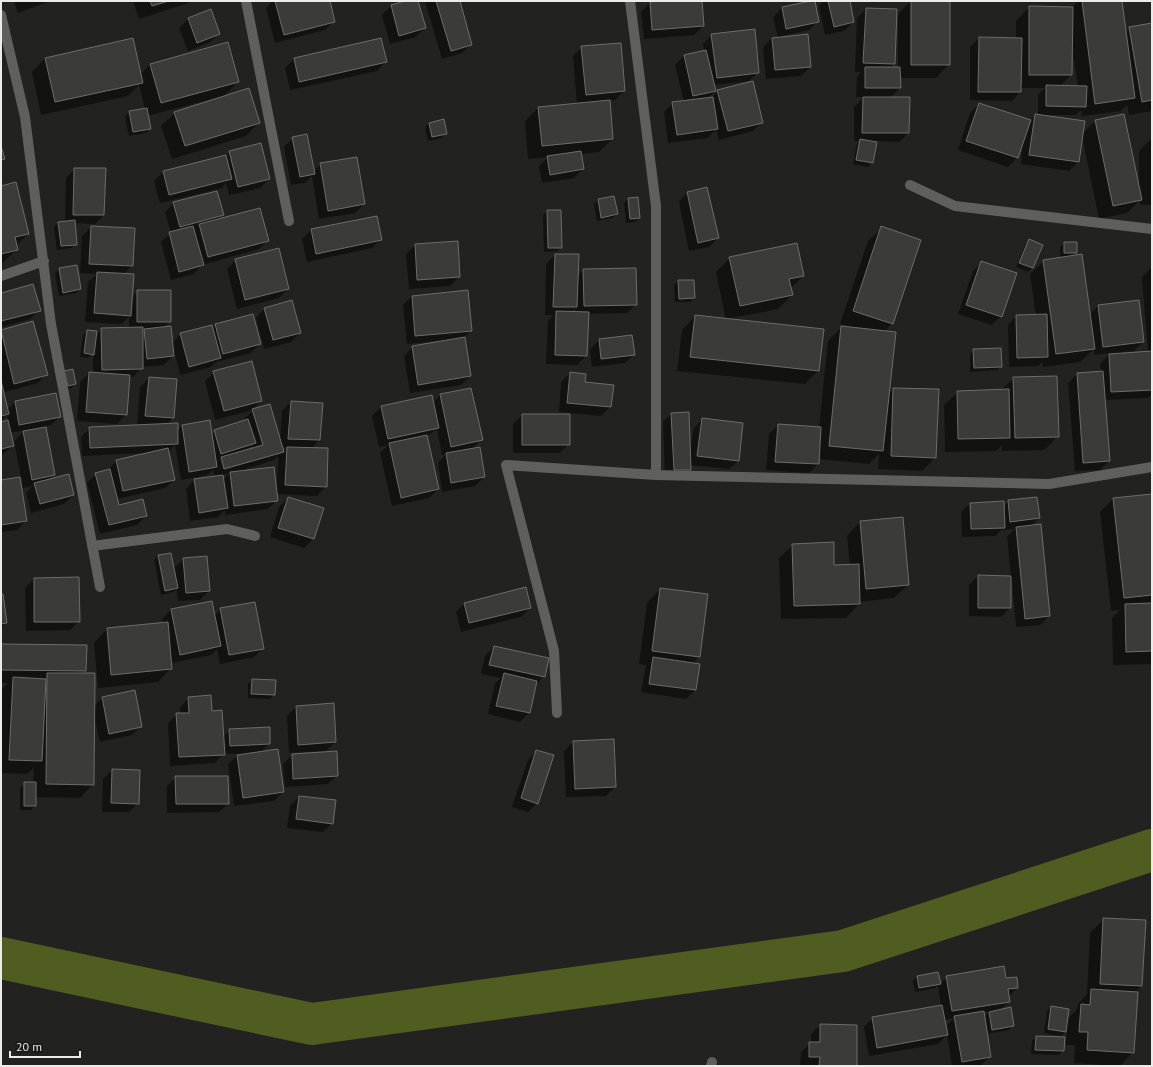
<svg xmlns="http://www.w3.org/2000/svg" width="1153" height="1067" font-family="'PT Sans',sans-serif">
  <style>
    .shadow { fill: #0007; fill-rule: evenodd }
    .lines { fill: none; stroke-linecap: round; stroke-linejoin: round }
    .river { stroke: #505d20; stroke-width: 42 }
    .building { fill: #3b3b39; stroke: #6d6d6b }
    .street { stroke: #5f5f5e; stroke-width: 10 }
  </style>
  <rect width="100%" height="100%" fill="#222220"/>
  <path class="shadow" d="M14 1H50L18 13Z
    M133 1H194L139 19Z
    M273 1H329L334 21 325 30 275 43 266 8Z
    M409 1H417L425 28 416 37 390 44 382 15 391 6Z
    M425 1H459L471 45 462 53 442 59Z
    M675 1H701L703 26 694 35 644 39 641 12 650 3Z
    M824 1H849L853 22 844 31 825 35 819 6Z
    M911 1H949V64L936 78H900V88L890 98 908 133 900 142 876 141 872 163 868 167 853 164 857 144 860 141H854V107L864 97H856L857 77 861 72H855L857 18 866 9 894 64 890 68H898V14Z
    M1078 1H1121L1125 32 1130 28 1152 24V111L1129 115 1127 105 1121 111 1082 116 1081 110 1076 115H1047L1082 134 1095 121 1139 190V151L1152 138V205H1140V200L1127 213 1099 219 1082 136 1078 162 1069 171 1021 164 1023 140 1017 158 1008 167 958 150 970 113 979 104 1030 121 1036 115H1038V95L1045 88H1021L1020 92 1012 101 970 100V47L979 38 1016 39V21L1030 7 1072 8ZM1072 48 1078 87 1060 86 1071 75Z
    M782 8 818 21 809 30 782 36 810 67 801 76 766 79 763 47 772 38H778L773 17Z
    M210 11 219 34 210 42 188 51 179 28 188 19Z
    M712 35 758 72 749 81 713 85 715 91 707 99 711 98 718 91 762 122 753 131 719 140 716 129 708 138 668 143 664 112 673 103 684 102 675 65 684 56 704 51 703 44Z
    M132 39 140 75 150 64 238 82 222 98 259 122 246 136 172 159 161 126 175 113 216 100V98L147 116 150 129 146 133 129 136 125 116 130 112 145 109 139 85 128 96 41 115 32 72 45 58Z
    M582 47 624 91 615 100H609L612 139 599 152 581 154 583 169 574 178 542 183 539 166 548 157 528 159 525 121 538 108 577 104 573 56Z
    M294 59 385 62 377 71 290 90 285 68Z
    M429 123 446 133 442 138 428 141 425 128Z
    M293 138 314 171 321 164 364 204 355 213 319 219 312 176 305 183 291 185 284 147Z
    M230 152 269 179 260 188 229 195 226 183 222 188 160 203 154 181 163 172 225 157Z
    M75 169 104 215 95 224 74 223 76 244 72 248 57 250 54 227 58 223 65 222 66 178Z
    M1 187 28 234 16 246 17 250 1 264Z
    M687 193 718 238 709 247 689 251 679 202Z
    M613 197 617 214 612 218 597 221 594 204 598 200Z
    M628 199 639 218 635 222 626 223 624 203Z
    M174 203 222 215 217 220 268 240 259 249 202 265 194 274 171 280 161 242 171 233 165 212Z
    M547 211 561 247 557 251 544 252 543 215Z
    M91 227 132 266 123 275 132 297 138 291 170 321 163 328 172 343 181 334 212 329 215 325 260 344 251 353 216 362 211 367 180 375 175 354 164 365 142 367 133 377H129L126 415 117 424 77 421 80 382 89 373 93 374V354L88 358 80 357 83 335 87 331 95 335 101 329H129V317L122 324 85 322 88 282 97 274 80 273 82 236Z
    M882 228 892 323 884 332 888 394 894 389 935 458 922 471 878 469 879 454 869 464 818 459V464L809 473 766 470 769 434 778 425 819 428 828 341 842 327H850L840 324 868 241Z
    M311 230 381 239 372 248 307 262 302 239Z
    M1029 241 1041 245 1032 268 1028 272 1016 267 1025 245Z
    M1064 243 1076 253 1072 257 1089 315 1099 305 1143 342 1134 351 1123 352 1124 354 1148 352 1142 277 1152 267V394L1148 398 1104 400 1109 461 1100 470 1075 471 1068 383 1077 374 1101 372 1100 364 1110 353 1094 355V349L1080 362 1043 367 1042 362 1038 366 1009 367 1008 325 1016 316 1036 315 1030 274 1044 261 1064 258 1060 256V247Z
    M415 245 459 277 450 286 409 289 406 254Z
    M555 255 577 277 583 270 636 304 627 313 588 314 586 356 577 365 546 364 548 321 553 315H545L546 264ZM575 308V313H570Z
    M730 258 803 276 790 289 792 295 778 309 727 319 818 371 805 384 677 371 682 330 695 316 726 320 716 272Z
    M236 260 288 289 279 298 237 309 227 269Z
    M982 262 1001 316 992 325 958 314 973 271Z
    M60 269 80 289 76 293 59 296 55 273Z
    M678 281 694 298 690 302H675L674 285Z
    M1 295 39 310 30 319 1 327Z
    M412 296 471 330 464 338 470 376 461 385 410 393 404 356 413 347 437 343V341L407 344 403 305Z
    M264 309 300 333 291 342 264 349 256 318Z
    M33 322 46 374 38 383 5 392 1 377V331Z
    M632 336 634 354 625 363 592 367 590 349 599 340Z
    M974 350 1001 366 997 370 970 372V354Z
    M251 362 261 401 252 410 269 405 280 441 282 411 291 402 322 404 319 440 311 449H327L326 487 317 496 276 494 277 500 268 509 225 515V510L218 517 190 521 186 489 194 480 215 477 213 470 207 475 181 480 175 445 168 452 174 480 165 488 117 499 119 506 142 500 146 516 137 525 100 534 87 483 96 474 108 471 116 461 145 453 82 456 81 437 90 428 137 426 140 387 149 378 176 379 173 418 166 425 177 424V431L182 426 209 421 211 435 215 431 245 422 244 419 253 410 215 420 205 381 214 372ZM252 445 253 449 247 451ZM282 447 288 448 283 452ZM278 456 277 490 273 468 238 472 274 460ZM230 473 223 480 222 475Z
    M570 373 610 407 601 416 559 412 561 382Z
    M60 376 75 384 71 388 63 390Z
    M1014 378 1058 436 1044 450 1002 451V445L996 451 945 452 944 405 958 392 1001 390Z
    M1 385 7 410 15 402 55 394 60 416 51 425 45 426 54 475 48 481 73 495 64 504 31 513 26 493 33 486 23 488 14 441 25 430 10 433 13 446 1 456V423L8 421 7 415 1 420Z
    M440 395 481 439 472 449 484 477 475 486 442 492 438 463 446 454 442 455 437 429 426 437 438 489 429 498 392 506 380 453 388 445 379 447 372 416 381 407 431 396 433 403Z
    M672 413 689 453 694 428 703 419 738 461 729 469 690 465V469L681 478 665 479 663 422Z
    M522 415 569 444 560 453H513V424Z
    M1 481 26 521 17 530 1 532Z
    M1152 495V664L1113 665 1112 618 1120 610 1111 611 1100 512 1113 499Z
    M288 498 323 508 313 539 304 548 270 537 279 507Z
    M1009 501 1039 518 1031 526 1049 616 1040 625 1016 627 1012 581H1010V608L1001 617 969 616V585L978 576 1011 577 1007 536 1015 529 1001 530 995 536 962 537 961 512 970 504 1004 506Z
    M860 522 908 585 894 598 859 602V604L846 618 781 619 779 558 793 545 833 566H850L847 536Z
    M158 556 173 569 184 559 209 591 200 600 178 601 177 589 173 592 161 595 154 560Z
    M34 579 79 621 70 630 26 631 25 588Z
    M660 589 699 656 692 664 699 665 695 690 686 699 641 692 646 665 639 664 647 603Z
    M1 595 6 623 1 628Z
    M211 602 214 616 221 609 263 648 254 657 220 664 217 649 211 655 171 663V668L158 682 98 688 94 643 107 629 163 624 162 619 171 610Z
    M465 603 530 608 521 617 461 632 456 612Z
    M1 645 85 670 82 674 94 706 102 698 134 692 141 726 132 735 100 742 94 716 93 784 80 798 35 797V806L31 810H20V788L25 784 33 783 34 768 27 774 1 773V690L8 683H1Z
    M494 647 544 676 536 685 529 713 520 722 488 714 495 683 501 678 481 674 485 656Z
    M252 680 274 694 270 699 248 698V684Z
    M189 698 223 737 230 730 269 744 261 752 283 792 274 801 234 806 228 764 239 754H223L215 763 170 766 168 723 177 714H180V707Z
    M296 707 335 742 326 751 289 753 287 716Z
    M613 740 615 787 606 796 566 797 564 751 573 742Z
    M537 751V803L528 812 512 807 528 760Z
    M336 752 337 775 328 784 285 787 283 764 292 755Z
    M112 770 138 803 129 812H102L103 779Z
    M176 777 228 804 219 812 167 813V786Z
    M299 797 332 823 323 832 287 828 290 806Z
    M1104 919 1141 986 1135 993 1133 1052 1120 1066 1074 1063 1075 1045H1066L1067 1030 1061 1036 1044 1033 1047 1011 1052 1007 1067 1020 1077 1009 1078 1004 1087 994 1090 933Z
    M917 977 940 984 947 977 1017 988 1008 997 1009 1002 1000 1010 1013 1025 1009 1030 986 1034 990 1056 981 1065 952 1066 947 1035 938 1044 869 1056 864 1027 873 1018 941 1006 938 985 935 988 915 992 913 981ZM989 1012 984 1018 983 1013ZM954 1018 945 1027 944 1020Z
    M820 1025 856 1026V1066H800L801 1052 811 1043V1034Z
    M1036 1037 1064 1038 1063 1051 1059 1055 1031 1054 1032 1041Z"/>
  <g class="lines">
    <path class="river" d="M1 958 312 1024 843 951 1152 850"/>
  </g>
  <path class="building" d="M150 1H169L152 6Z
    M275 1H330L335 22 284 35Z
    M405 1H418L426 28 399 36 391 5Z
    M436 1H460L472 45 451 51Z
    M663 1H702L704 26 652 30 650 2Z
    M811 1H815L819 22 786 29 782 7Z
    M828 1H850L854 22 834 27Z
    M911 1H950V65H911Z
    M1082 1H1122L1135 98 1095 104Z
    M1029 6 1073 7 1072 75H1029Z
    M866 8 897 9 895 64 863 63Z
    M211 9 220 34 197 43 188 18Z
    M1152 23V100L1142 102 1129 27Z
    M755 29 759 73 717 78 711 34Z
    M808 34 811 67 775 70 772 38Z
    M979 37 1022 38 1021 92H978Z
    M133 38 143 83 55 102 45 58Z
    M381 38 387 62 299 82 294 58Z
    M228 42 239 82 161 103 150 64Z
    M621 43 625 91 586 95 581 46Z
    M706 50 716 91 693 96 684 55Z
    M865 67H900L901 88H865Z
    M753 81 763 123 728 131 717 90Z
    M1046 85 1087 86 1086 107 1046 106Z
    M249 88 260 123 185 146 174 112Z
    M713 97 718 129 677 135 672 102Z
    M863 97H910L909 133H862Z
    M610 100 613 139 542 146 538 107Z
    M979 103 1031 120 1018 158 966 141Z
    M147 108 151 129 133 132 129 111Z
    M1035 114 1085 121 1079 162 1029 155Z
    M1124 114 1142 200 1113 206 1095 120Z
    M444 119 447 134 432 137 429 123Z
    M307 134 315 174 300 177 292 137Z
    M860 139 877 142 873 163 856 160Z
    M261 143 270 179 238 187 229 151Z
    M1 146 5 159 1 160Z
    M581 151 584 169 550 175 547 156Z
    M226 155 232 179 169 195 163 171Z
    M357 157 365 204 328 211 320 163Z
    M74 168H106L104 215H73Z
    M16 182 29 234 15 237 18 250 1 254V186Z
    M707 187 719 238 698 243 687 192Z
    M217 191 224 215 180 227 173 202Z
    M614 196 618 214 601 218 598 199Z
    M638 197 640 218 630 219 628 198Z
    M260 208 269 241 208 257 199 224Z
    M547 210H561L562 248H548Z
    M377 216 382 240 316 254 311 229Z
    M75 220 77 245 61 246 58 222Z
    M91 226 135 228 133 266 89 264Z
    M193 226 204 265 179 272 169 232Z
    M881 226 921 240 893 324 853 311Z
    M1029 239 1043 245 1033 268 1019 263Z
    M458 241 460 277 417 280 415 244Z
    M1064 242H1077V253H1064Z
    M797 243 804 276 789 279 793 295 740 306 729 257Z
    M279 248 289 289 245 300 235 259Z
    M555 254H579L577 307H553Z
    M1082 254 1095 349 1056 354 1043 260Z
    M981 261 1017 273 1002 317 966 305Z
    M77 265 81 289 63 293 59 268Z
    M636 268 637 305 584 306 583 269Z
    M97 272 134 274 131 316 94 313Z
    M678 280H694L695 298 679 299Z
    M33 284 41 311 1 321V293Z
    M137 290H171V322H137Z
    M468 290 472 331 415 336 412 296Z
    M292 300 301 333 273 340 264 308Z
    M1139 300 1144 342 1103 347 1098 305Z
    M556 311 589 312 587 356 555 355Z
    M253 314 261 344 223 354 215 324Z
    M1047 314 1048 357 1017 358 1016 315Z
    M695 315 824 329 819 371 690 357Z
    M33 321 48 375 14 384 1 330Z
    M212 325 221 358 189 367 180 333Z
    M171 326 174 356 147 359 144 329Z
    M841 326 896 332 883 451 829 446Z
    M143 327V369L102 370 101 328Z
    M87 330 97 331 94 355 84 353Z
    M632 335 635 355 601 359 599 339Z
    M465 337 471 376 418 385 412 346Z
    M1001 348 1002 367 974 368 973 349Z
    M1152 351V390L1111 392 1109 354Z
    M252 361 262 401 224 411 213 371Z
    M73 369 76 384 68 386 64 371Z
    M1103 371 1110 461 1083 463 1077 373Z
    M89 372 130 375 127 415 86 412Z
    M570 372 586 374 585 382 614 385 611 407 567 403Z
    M1057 376 1059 437 1015 438 1013 377Z
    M149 377 177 379 174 418 145 416Z
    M1 381 9 414 1 416Z
    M471 388 483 440 451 447 440 394Z
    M893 388 939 389 936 458 891 456Z
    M1009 389 1010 438 958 439 957 391Z
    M56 393 61 417 19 425 15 401Z
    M432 395 439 428 388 439 381 406Z
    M291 401 323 403 320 440 288 439Z
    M270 404 284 452 224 469 221 457 263 445 252 409Z
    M689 412 691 470H674L671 413Z
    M522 414H570V445H522Z
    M702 418 743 423 739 461 697 456Z
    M248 419 256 443 221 454 214 430Z
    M8 420 14 446 1 449V422Z
    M210 420 217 467 189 472 182 425Z
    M178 423V444L90 448 89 427Z
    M778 424 821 427 819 464 775 462Z
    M46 427 55 475 32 480 23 431Z
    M427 435 439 489 401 498 389 443Z
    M287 447 328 448 327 487 285 485Z
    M480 447 485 477 451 483 446 453Z
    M168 448 175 480 123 491 116 460Z
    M274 467 278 501 234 506 230 472Z
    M110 469 119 505 143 499 147 516 109 525 95 473Z
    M69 474 74 495 40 504 34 483Z
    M223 475 228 508 199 513 194 479Z
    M20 477 27 521 1 525V480Z
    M1152 494V595L1124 598 1113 498Z
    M288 497 324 508 314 539 278 528Z
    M1037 497 1040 518 1010 522 1008 500Z
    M1004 501 1005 528 971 529 970 503Z
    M903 517 909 585 866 589 860 521Z
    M1041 524 1050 616 1025 619 1016 527Z
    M834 542V565L859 564 860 604 794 606 792 544Z
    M171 553 178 588 165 591 158 555Z
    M207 556 210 591 186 593 183 558Z
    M978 575 1011 576V608H978Z
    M79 577 80 622H34V578Z
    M526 587 531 608 469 623 464 603Z
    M660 588 708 594 700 657 652 651Z
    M1 594H3L7 623 1 624Z
    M212 601 221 646 180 655 171 609Z
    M255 602 264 649 229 655 220 608Z
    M1152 603V651L1126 652 1125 604Z
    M168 622 172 669 111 675 107 628Z
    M1 644 87 645 86 671 1 670Z
    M494 646 549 658 545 677 489 665Z
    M653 657 700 664 696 690 649 684Z
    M47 673H95L94 785 46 784Z
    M504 673 537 681 530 713 496 706Z
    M13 677 46 679 42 761 9 760Z
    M252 679 276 680 275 695 251 694Z
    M135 690 142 727 109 734 102 697Z
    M211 695 212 711 222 710 225 755 179 757 176 713H189L188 697Z
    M334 703 336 742 298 745 296 706Z
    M270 727V744L230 746 229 729Z
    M614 739 616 787 575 789 573 741Z
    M278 749 284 792 243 798 237 755Z
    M536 750 554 755 538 804 521 798Z
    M337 751 338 776 293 779 292 754Z
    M112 769 140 770 139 804 111 803Z
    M175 776H228L229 804H176Z
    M24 782H36V806H24Z
    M299 796 336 800 333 824 296 819Z
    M1103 918 1146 920 1142 986 1100 984Z
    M1004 966 1006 978 1017 977 1018 988 1008 989 1010 1002 952 1011 946 976Z
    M938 972 941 984 919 988 917 976Z
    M1091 989 1138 992 1134 1053 1087 1050 1088 1032H1079L1081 1004 1090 1005Z
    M942 1005 948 1035 877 1048 872 1017Z
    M1051 1006 1069 1009 1066 1032 1048 1029Z
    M1011 1007 1014 1026 992 1030 989 1012Z
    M984 1011 991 1057 962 1062 954 1016Z
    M820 1024 857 1025V1066H819L820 1057H809V1042H820Z
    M1036 1036 1065 1037 1064 1051 1035 1050Z"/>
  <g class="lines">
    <path class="street" d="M246 1 289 221
      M630 1 656 206V475
      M1 15 25 117 51 324 100 587
      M910 185 955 206 1152 229
      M1 276 44 261
      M92 546 227 529 255 536
      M557 713 554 651 506 465 656 475 1049 484 1152 467
      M711 1066 712 1062"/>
  </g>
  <rect width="1153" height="1067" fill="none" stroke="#ecedeb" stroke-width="4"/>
  <path d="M10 1051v6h70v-6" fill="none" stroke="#ecedeb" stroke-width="2"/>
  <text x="16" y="1051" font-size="12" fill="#ecedeb" stroke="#191917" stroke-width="3" paint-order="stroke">20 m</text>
</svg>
